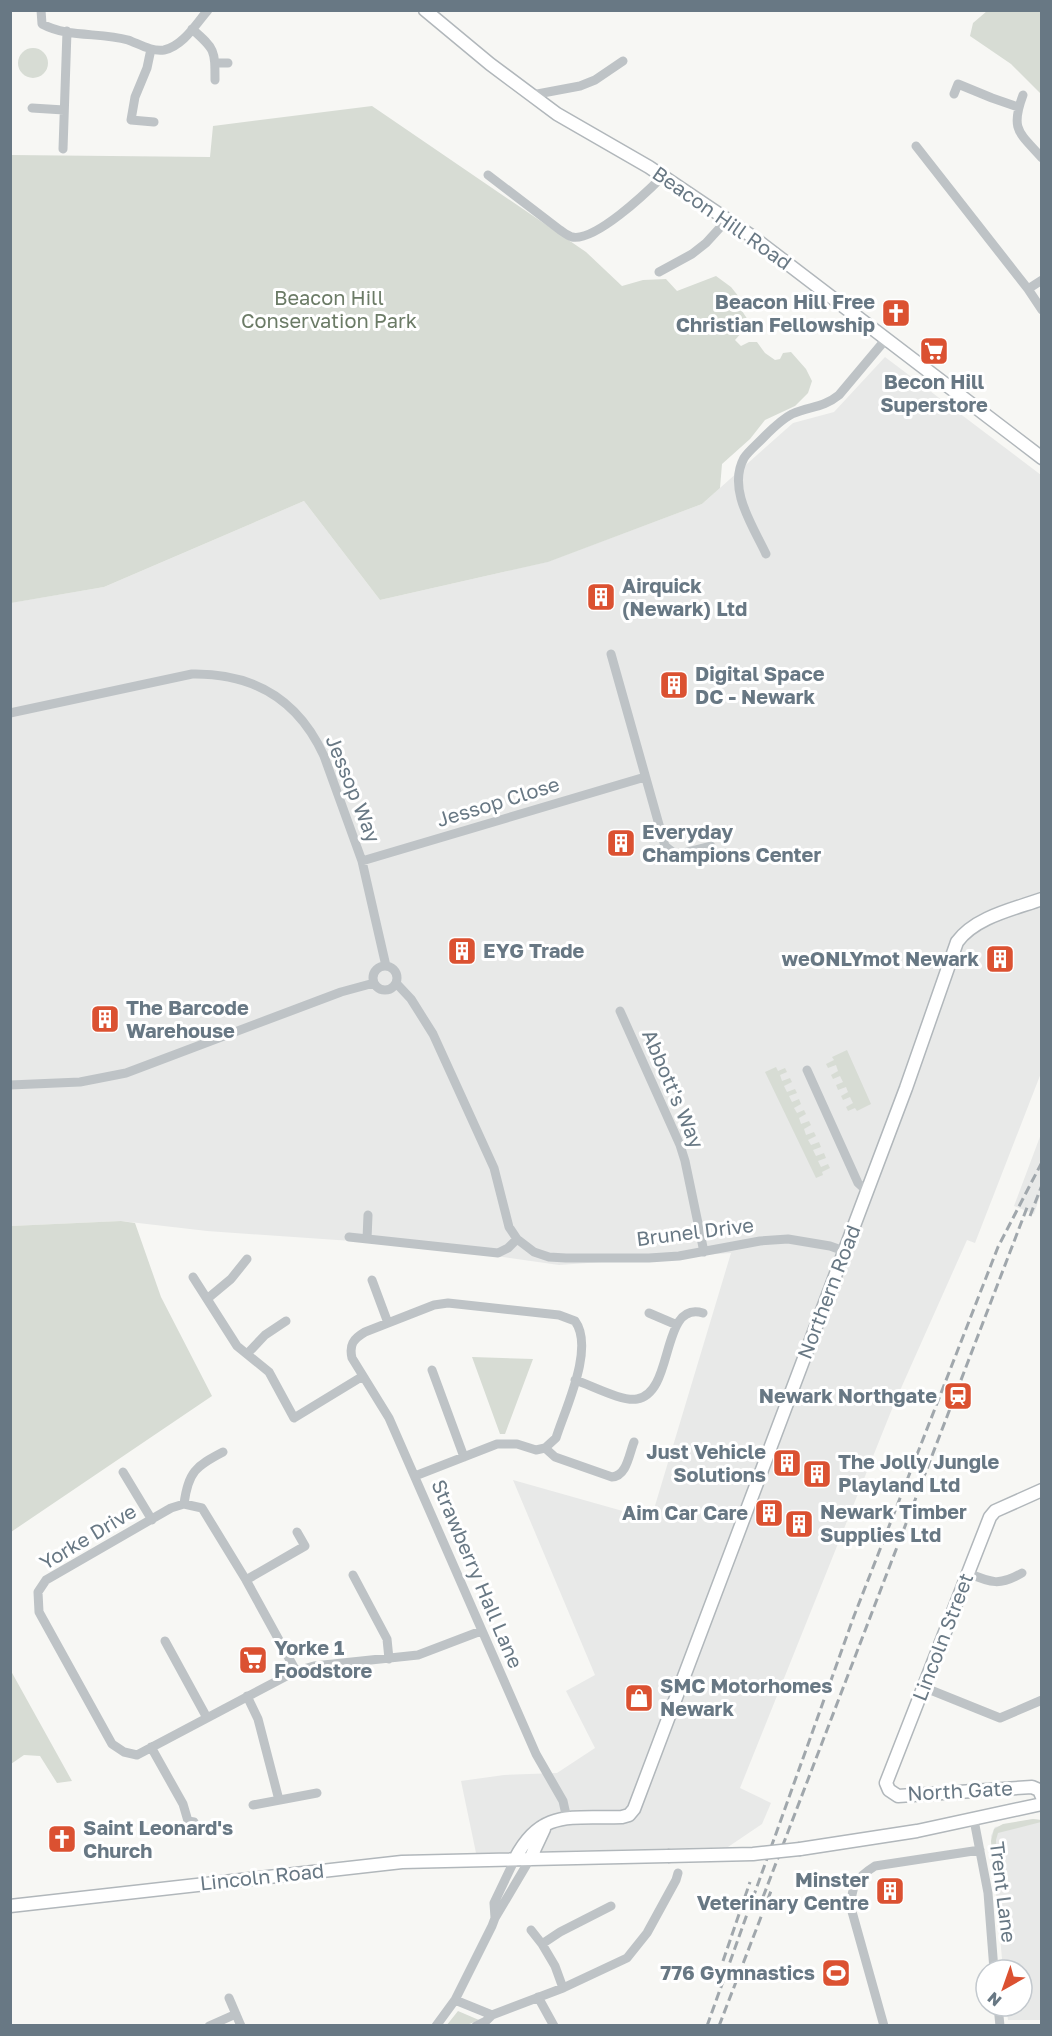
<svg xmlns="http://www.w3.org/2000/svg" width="1052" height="2036" font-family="'Golos Text',sans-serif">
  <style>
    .built { fill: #e8e9e8 }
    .green { fill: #d7dcd4 }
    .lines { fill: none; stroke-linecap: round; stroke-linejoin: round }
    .secondary-casing { stroke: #b1b7bb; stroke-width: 15 }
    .street { stroke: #bec3c6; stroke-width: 9 }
    .secondary { stroke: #fff; stroke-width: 12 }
    .rail { stroke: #a0a7ac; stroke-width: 3; stroke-dasharray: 9 4.5; stroke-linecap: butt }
    .secondary-bridge-casing { stroke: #b1b7bb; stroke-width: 15; stroke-linecap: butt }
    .secondary-bridge { stroke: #fff; stroke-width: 12 }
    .labels { text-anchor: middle; stroke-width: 6; stroke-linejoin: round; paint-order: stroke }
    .street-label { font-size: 20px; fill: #687884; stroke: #fff }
    .park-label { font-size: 20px; fill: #6b7b66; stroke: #fff }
    .poi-label { font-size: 20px; font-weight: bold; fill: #687884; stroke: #fff; text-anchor: start }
  </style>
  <rect width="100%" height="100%" fill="#f7f7f4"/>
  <path class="built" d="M885 357 1041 475V1073L975 1243 967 1240 894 1404 740 1788 771 1803 762 1824 728 1847 476 1853 461 1781 504 1775 557 1773 595 1748 566 1691 595 1675 513 1480 651 1519 731 1253 559 1265 424 1246 207 1231 121 1221 11 1226 10 603 104 587 304 501 380 600 547 562 702 504 793 423 834 412Z
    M1041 1134V1193L1034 1214 1014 1206Z
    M1033 1819 1041 1820V2020H1008L1006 2006H1022V1970H1003L991 1836 995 1827Z"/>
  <path class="green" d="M987 11H1041V94L1011 64 970 36 973 23Z
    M18 63a15 15 0 1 1 30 0a15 15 0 1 1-30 0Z
    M372 106 586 252 622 286 643 280 666 279 677 291 716 276 731 287 743 302 740 308 750 323 735 340 741 346 749 342H757L765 353 775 360 780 359 783 353 791 352 806 369 812 381 808 393 795 406 765 420 750 439 722 464 720 488 702 504 548 562 380 600 304 501 104 587 11 603V155L210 157 213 126Z
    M847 1050 871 1104 857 1111 855 1108 848 1111 846 1107 853 1103 850 1097 843 1100 841 1096 848 1092 846 1087 838 1090 836 1085 843 1082 840 1076 833 1079 831 1075 838 1071 836 1065 828 1068 826 1064 834 1060 832 1057Z
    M776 1067 778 1071 785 1068 787 1072 780 1075 782 1081 790 1078 792 1082 784 1086 787 1092 795 1089 797 1093 789 1096 792 1102 799 1099 801 1104 794 1108 797 1113 804 1110 806 1114 799 1118 801 1124 809 1121 811 1125 804 1129 806 1135 814 1132 816 1136 808 1140 811 1145 819 1142 821 1147 813 1150 816 1156 824 1153 826 1158 818 1161 821 1167 828 1164 830 1168 822 1172 823 1175 816 1178 765 1072Z
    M121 1221 135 1223 161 1297 212 1396 11 1532V1226Z
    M472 1357 533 1359 505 1434H500Z
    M10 1671H11L72 1781 57 1783 40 1756 24 1755 11 1764Z
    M1033 1819 1041 1820V1822L998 1833 996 1840 997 1882 994 1879 991 1841 994 1829 1003 1824Z
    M458 2011 479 2020 467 2025 446 2026Z"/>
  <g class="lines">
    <g class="secondary-casing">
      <path id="secondary" d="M425 10 490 64 557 114 649 167 750 235 1042 458
        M1042 1490 995 1511 990 1517 886 1783 889 1790 898 1796 1032 1787 1039 1790 1042 1797
        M800 1849 917 1831 1042 1804
        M515 1859C541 1808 572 1819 622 1817L629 1815 634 1809 906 1088 957 942C975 917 1014 909 1042 899
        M530 1859 544 1829 543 1826
        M10 1906 402 1862 668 1856"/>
    </g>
    <path class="street" d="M41 10 42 24C68 38 100 32 128 40 139 44 152 52 164 50 183 46 196 24 208 10
      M192 29C215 49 215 50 215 80
      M151 49 147 68 135 97 131 120 154 122
      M215 63H228
      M954 94 958 84 992 98 1018 107
      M532 95 580 86 595 80 623 61
      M1023 95C1010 130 1019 132 1042 158
      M32 108 64 110
      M916 146 1028 289 1042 310
      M63 149 67 31
      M488 175 560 230C563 232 568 236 572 237 595 242 647 192 662 177
      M659 272 692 254 706 243 727 220
      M1028 289 1042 280
      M766 554C753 526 727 489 744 458 748 452 755 446 760 441 770 431 780 420 792 414 810 406 823 408 839 395L886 339
      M611 654 665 846 674 853 679 854 711 846
      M10 713 192 674C253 673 298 699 324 756L362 861 386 966
      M362 861 645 777
      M373 978a12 12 0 1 1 24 0a12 12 0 1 1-24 0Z
      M396 983 411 999 433 1034 494 1168 509 1227 517 1239 534 1252 549 1257 566 1258H649L679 1256 760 1241 788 1239 830 1246 844 1251
      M620 1011 680 1145 685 1161 704 1252
      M807 1070 858 1183 867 1191
      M10 1085 80 1082 126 1073 341 992 374 983
      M349 1237 498 1253 508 1248 517 1239
      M367 1239 368 1215
      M193 1277 237 1346 269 1372 294 1418 363 1376
      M372 1280 388 1323
      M207 1299 231 1279 247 1259
      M649 1313 677 1325
      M247 1354 265 1335 286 1321
      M432 1370 464 1457
      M575 1380C591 1385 622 1402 637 1399 675 1393 660 1300 703 1313
      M545 1448 555 1457 612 1477C627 1476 629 1454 634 1442
      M123 1472 152 1520
      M415 1476 497 1444H517L536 1450 545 1448 556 1438C565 1409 595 1348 575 1321L559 1315 448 1303 434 1305 365 1332C353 1339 349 1345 352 1358L389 1418 536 1754 563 1801 567 1819
      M184 1504C188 1472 196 1466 223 1452
      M968 1573C991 1583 1000 1586 1022 1573
      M353 1575 387 1639 389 1659
      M246 1580 305 1546 297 1532
      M165 1641 206 1716
      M296 1671 246 1580 202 1508 184 1504 171 1508 46 1580 38 1592 39 1612 112 1744 124 1752 137 1755 296 1671 314 1666 418 1655 481 1631
      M923 1687 1000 1718 1042 1700
      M247 1696 258 1719 279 1800
      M151 1747 183 1804 188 1821 194 1822
      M253 1805 317 1793
      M974 1820 988 1893 994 1970
      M495 1918 530 1859
      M531 1930 542 1944
      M563 1988 555 1966 542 1944 560 1932 611 1906
      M538 1997 554 2026
      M229 1998 241 2026
      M455 2000 492 2015
      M998 2006 1000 2026
      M209 2026 236 2014
      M436 2026 455 2000 492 1926 495 1918 494 1903 515 1859
      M476 2026 486 2021 492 2015 563 1988 627 1958 647 1933 676 1880 678 1873
      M884 2026 851 1908C851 1886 856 1878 875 1866L980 1850"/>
    <use href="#secondary" class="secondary"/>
    <path class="rail" d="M1030 1216 1042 1185
      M763 1897 1028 1205
      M723 1961 750 1882
      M707 2026 854 1616 998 1247 1042 1162
      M719 2026 771 1891"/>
    <g class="secondary-bridge-casing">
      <path id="secondary-bridge" d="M668 1856 753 1854 800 1849"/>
    </g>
    <use href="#secondary-bridge" class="secondary-bridge"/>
  </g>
  <defs>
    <g id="church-square" transform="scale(1.5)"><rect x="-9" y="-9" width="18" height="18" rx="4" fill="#db5131" stroke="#fff"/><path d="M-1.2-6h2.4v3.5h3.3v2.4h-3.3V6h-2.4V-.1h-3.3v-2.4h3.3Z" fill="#fff"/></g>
    <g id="supermarket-square" transform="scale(1.5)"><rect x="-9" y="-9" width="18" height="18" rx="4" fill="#db5131" stroke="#fff"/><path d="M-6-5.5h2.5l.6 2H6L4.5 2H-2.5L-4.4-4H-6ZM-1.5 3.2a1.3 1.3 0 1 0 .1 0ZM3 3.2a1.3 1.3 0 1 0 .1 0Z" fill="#fff"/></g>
    <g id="building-square" transform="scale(1.5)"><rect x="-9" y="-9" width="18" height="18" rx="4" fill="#db5131" stroke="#fff"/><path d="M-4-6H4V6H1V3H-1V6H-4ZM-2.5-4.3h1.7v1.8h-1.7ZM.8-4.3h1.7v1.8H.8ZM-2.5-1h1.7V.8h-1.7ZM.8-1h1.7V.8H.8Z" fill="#fff"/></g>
    <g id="station-square" transform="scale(1.5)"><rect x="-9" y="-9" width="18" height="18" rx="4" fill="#db5131" stroke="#fff"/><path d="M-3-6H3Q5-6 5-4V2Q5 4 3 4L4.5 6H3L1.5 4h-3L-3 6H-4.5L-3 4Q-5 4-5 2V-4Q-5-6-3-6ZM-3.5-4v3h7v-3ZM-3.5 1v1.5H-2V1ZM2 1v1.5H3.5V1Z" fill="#fff"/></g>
    <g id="shop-square" transform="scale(1.5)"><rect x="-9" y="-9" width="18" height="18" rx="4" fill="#db5131" stroke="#fff"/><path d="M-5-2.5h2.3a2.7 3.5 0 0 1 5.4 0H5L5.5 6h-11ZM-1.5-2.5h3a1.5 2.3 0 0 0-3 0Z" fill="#fff"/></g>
    <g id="stadium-square" transform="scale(1.5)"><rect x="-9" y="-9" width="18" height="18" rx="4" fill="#db5131" stroke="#fff"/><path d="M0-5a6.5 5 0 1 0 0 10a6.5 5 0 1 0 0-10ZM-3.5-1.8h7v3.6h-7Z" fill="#fff"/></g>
  </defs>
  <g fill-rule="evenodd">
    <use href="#church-square" x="896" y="313"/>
    <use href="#supermarket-square" x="934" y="351"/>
    <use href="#building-square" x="601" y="597"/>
    <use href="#building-square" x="674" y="685"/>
    <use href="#building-square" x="621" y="843"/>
    <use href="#building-square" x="462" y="951"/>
    <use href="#building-square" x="1000" y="959"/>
    <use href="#building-square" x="105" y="1019"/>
    <use href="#station-square" x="958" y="1396"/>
    <use href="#building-square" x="787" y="1463"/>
    <use href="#building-square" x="817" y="1474"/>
    <use href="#building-square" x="769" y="1513"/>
    <use href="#building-square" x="799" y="1524"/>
    <use href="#supermarket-square" x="253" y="1660"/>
    <use href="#shop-square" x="639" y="1698"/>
    <use href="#church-square" x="62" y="1839"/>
    <use href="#building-square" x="890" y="1891"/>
    <use href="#stadium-square" x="836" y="1973"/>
  </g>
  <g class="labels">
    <g class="street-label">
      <text transform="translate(722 218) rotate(35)" y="7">Beacon Hill Road</text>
      <text transform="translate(353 789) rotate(68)" y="7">Jessop Way</text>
      <text transform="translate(498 802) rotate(-17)" y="7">Jessop Close</text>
      <text transform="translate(673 1089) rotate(67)" y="7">Abbott's Way</text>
      <text transform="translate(695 1232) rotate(-7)" y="7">Brunel Drive</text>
      <text transform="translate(829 1292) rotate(-69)" y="7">Northern Road</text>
      <text transform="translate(88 1537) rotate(-31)" y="7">Yorke Drive</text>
      <text transform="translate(477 1574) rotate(67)" y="7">Strawberry Hall Lane</text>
      <text transform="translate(943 1637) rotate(-69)" y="7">Lincoln Street</text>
      <text transform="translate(960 1791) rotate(-3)" y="7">North Gate</text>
      <text transform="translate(262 1877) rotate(-6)" y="7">Lincoln Road</text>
      <text transform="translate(1003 1892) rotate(83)" y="7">Trent Lane</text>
    </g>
    <g class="park-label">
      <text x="329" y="305">Beacon Hill<tspan x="329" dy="23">Conservation Park</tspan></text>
    </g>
    <g class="poi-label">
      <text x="875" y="309" text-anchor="end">Beacon Hill Free<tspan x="875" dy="23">Christian Fellowship</tspan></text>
      <text x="934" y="389" text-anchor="middle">Becon Hill<tspan x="934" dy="23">Superstore</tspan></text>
      <text x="622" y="593">Airquick<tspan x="622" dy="23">(Newark) Ltd</tspan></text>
      <text x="695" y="681">Digital Space<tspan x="695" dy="23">DC - Newark</tspan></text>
      <text x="642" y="839">Everyday<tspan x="642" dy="23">Champions Center</tspan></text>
      <text x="483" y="958">EYG Trade</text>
      <text x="979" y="966" text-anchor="end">weONLYmot Newark</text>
      <text x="126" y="1015">The Barcode<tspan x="126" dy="23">Warehouse</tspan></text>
      <text x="937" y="1403" text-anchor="end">Newark Northgate</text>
      <text x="766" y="1459" text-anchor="end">Just Vehicle<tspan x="766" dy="23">Solutions</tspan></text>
      <text x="838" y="1469">The Jolly Jungle<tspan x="838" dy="23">Playland Ltd</tspan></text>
      <text x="820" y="1519">Newark Timber<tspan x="820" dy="23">Supplies Ltd</tspan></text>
      <text x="748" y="1520" text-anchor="end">Aim Car Care</text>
      <text x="274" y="1655">Yorke 1<tspan x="274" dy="23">Foodstore</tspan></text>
      <text x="660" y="1693">SMC Motorhomes<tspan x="660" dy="23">Newark</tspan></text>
      <text x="83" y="1835">Saint Leonard's<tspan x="83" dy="23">Church</tspan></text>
      <text x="869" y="1887" text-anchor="end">Minster<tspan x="869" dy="23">Veterinary Centre</tspan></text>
      <text x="815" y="1980" text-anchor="end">776 Gymnastics</text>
    </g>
  </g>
  <rect width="1052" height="2036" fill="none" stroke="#687884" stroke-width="24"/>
  <g transform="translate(1004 1988) rotate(220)"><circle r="28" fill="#ffffff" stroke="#c3c9ce" stroke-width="1.5"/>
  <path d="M0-4.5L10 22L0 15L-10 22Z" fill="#db5131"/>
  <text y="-9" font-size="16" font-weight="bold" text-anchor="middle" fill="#687884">N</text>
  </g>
</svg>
